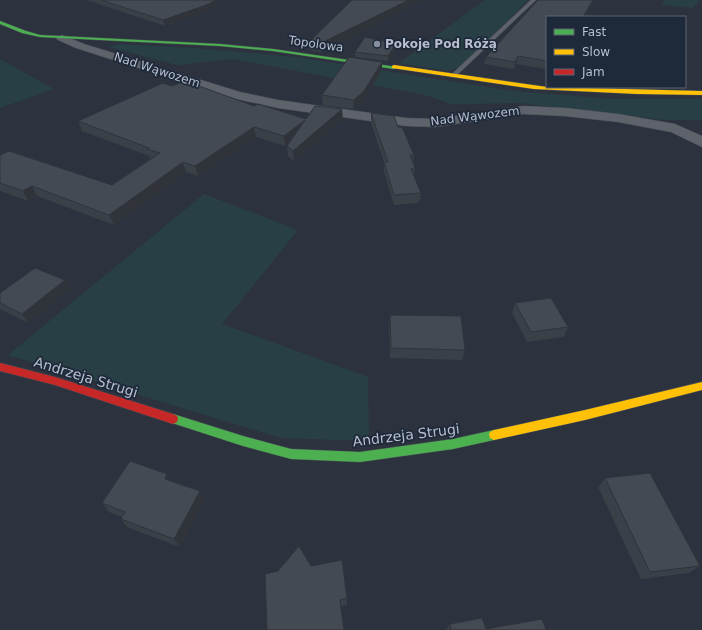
<svg xmlns="http://www.w3.org/2000/svg" width="702" height="630" font-family="'DejaVu Sans',sans-serif">
  <style>
    .green { fill: #284045 }
    .lines { fill: none; stroke-linecap: round; stroke-linejoin: round }
    .lane-casing { stroke: #494e56; stroke-width: 1 }
    .street-casing { stroke: #494e56; stroke-width: 1 }
    .fast-casing { stroke: #494e56; stroke-width: 1 }
    .slow-casing { stroke: #494e56; stroke-width: 1 }
    .jam-casing { stroke: #494e56; stroke-width: 1 }
    .lane { fill: #5d626b; fill-rule: evenodd }
    .street { fill: #5d626b; fill-rule: evenodd }
    .fast { fill: #4caf50; fill-rule: evenodd }
    .slow { fill: #ffc107; fill-rule: evenodd }
    .jam { fill: #c62828; fill-rule: evenodd }
    .wall { fill: #3a4047 }
    .shaded-wall { fill: #30343a }
    .building { fill: #444a53; stroke: #30343a }
    .poi-dot { fill: #868e9c; stroke: #1e293a; stroke-width: 1.5 }
    .labels { text-anchor: middle; stroke-width: 3.5; stroke-linejoin: round; paint-order: stroke }
    .far-street-label { font-size: 12px; fill: #b7bfce; stroke: #1e293a }
    .far-poi-label { font-size: 12px; font-weight: bold; fill: #b7bfce; stroke: #1e293a; text-anchor: start }
    .street-label { font-size: 14px; fill: #b7bfce; stroke: #1e293a }
  </style>
  <rect width="100%" height="100%" fill="#2c333e"/>
  <path class="green" d="M485 0H528L465 63 455 69 448 71 399 63Z
    M664 0H700L693 8 662 5Z
    M118 44 194 48 295 57 514 91 611 99H702V120H665L520 103 451 104 425 95 233 59 177 65 109 47Z
    M0 59 54 89 0 108Z
    M204 194 298 230 222 324 368 377 369 441 281 438 8 355Z"/>
  <g class="lines">
    <g class="lane-casing">
      <path id="lane" d="M531 0H536L455 77H451V75Z"/>
    </g>
    <g class="street-casing">
      <path id="street" d="M62 35 84 44 178 73 240 92 278 100 406 118 435 119 523 106 565 108 618 114 675 124 702 136V147L671 132 618 122 565 116 523 114 435 127 406 126 278 108 232 98 76 48 58 40 56 38Z"/>
    </g>
    <g class="fast-casing">
      <path id="fast" d="M0 21 26 31 40 35 220 44 273 49 397 67 394 69 273 51 220 46 40 37 22 33 0 24Z
        M173 414 243 436 291 449 360 452 453 439 494 430 498 432 499 435 498 438 494 440 453 449 360 462 291 459 243 446 169 422 168 419 169 416Z"/>
    </g>
    <g class="slow-casing">
      <path id="slow" d="M394 65 547 87 702 91V95L637 94 534 89 392 68V66Z
        M702 382V390L585 420 494 440 490 438 489 435 490 432 494 430 585 410Z"/>
    </g>
    <g class="jam-casing">
      <path id="jam" d="M0 363 55 377 173 414 177 416 178 419 177 422 173 424 55 385 0 371Z"/>
    </g>
    <use href="#lane" class="lane"/>
    <use href="#street" class="street"/>
    <use href="#fast" class="fast"/>
    <use href="#slow" class="slow"/>
    <use href="#jam" class="jam"/>
  </g>
  <path class="wall" d="M87 0H213L215 1 216 6 213 7V9L165 26Z
    M352 0H423L321 52 309 50V42Z
    M538 0H595L585 17H547V69L516 64 514 69 484 64 486 57Z
    M396 44V49L388 61 355 57V52Z
    M382 70 364 100 353 109 323 105 322 95Z
    M172 86 254 106 306 119H343L294 161 288 156 287 146 291 141 285 146 256 137 198 176 186 172 114 225 37 196 28 201 0 191V155L112 185 151 159 150 158 149 156 82 131 78 121Z
    M371 113 398 127 414 155 413 163 415 168 414 177 421 193 419 203 394 205 384 172V162L371 123Z
    M70 289 28 323 0 309V293Z
    M515 303 568 327 564 337 527 342 512 313Z
    M390 315 465 350 462 360 390 358 389 325Z
    M167 474 171 481 200 491 205 500 180 547 127 527 121 519 122 517 109 512 102 503Z
    M605 478 700 566 689 573 641 579 598 487Z
    M311 566 347 598V605L341 606Z
    M450 624 486 629 546 630H446Z"/>
  <path class="shaded-wall" d="M409 0H423L321 52V43Z
    M593 0H595L585 17H583Z
    M215 1 216 6 213 7V9L165 26 163 20Z
    M396 44V49L388 61V56Z
    M518 56 516 64 514 69 515 62Z
    M382 62V70L364 100 353 109 354 100Z
    M342 109 343 119 294 161 293 151Z
    M305 120 306 130 285 146 284 136Z
    M254 127 256 137 198 176 195 166Z
    M183 162 186 172 114 225 109 215Z
    M32 186 37 196 28 201 23 191Z
    M65 280 70 289 28 323 22 314Z
    M167 474 172 483 165 479Z
    M200 491 205 500 180 547 174 539Z"/>
  <path class="building" d="M101 0H213L215 1 210 3H212L163 20Z
    M352 0H409L321 43 309 42Z
    M538 0H593L583 17H547V61L518 56 515 62 486 57Z
    M365 37 396 44 388 56 355 52Z
    M349 57 382 62 364 91 354 100 322 95Z
    M185 81 254 106 258 104 306 119 315 106 342 109 293 151 287 146 305 120 284 136 254 127 195 166 183 162 109 215 32 186 23 191 0 183V155L9 151 112 185 160 153 147 149 149 148 78 121 163 83 172 86Z
    M371 113 394 116 398 127H402L414 155H410L415 168 411 169 421 193 394 195 384 162H388Z
    M35 268 65 280 22 314 0 303V293Z
    M551 298 568 327 531 332 515 303Z
    M390 315 461 316 465 350 391 348Z
    M130 461 167 474 165 479 200 491 174 539 121 519 125 512 102 503Z
    M650 473 700 566 650 572 605 478Z
    M299 546 311 566 342 560 347 598 340 600 344 630H267L265 574 278 571Z
    M482 618 486 629 542 619 546 630H451L450 624Z"/>
  <circle class="poi-dot" cx="377" cy="44" r="4"/>
  <g class="labels">
    <g class="far-street-label">
      <text transform="translate(316 44) rotate(8)" y="4">Topolowa</text>
      <text transform="translate(157 70) rotate(18)" y="4">Nad Wąwozem</text>
      <text transform="translate(475 116) rotate(-7)" y="4">Nad Wąwozem</text>
    </g>
    <g class="far-poi-label">
      <text x="385" y="48">Pokoje Pod Różą</text>
    </g>
    <g class="street-label">
      <text transform="translate(86 377) rotate(17)" y="5">Andrzeja Strugi</text>
      <text transform="translate(406 435) rotate(-7)" y="5">Andrzeja Strugi</text>
    </g>
  </g>
  <rect x="546" y="16" width="140" height="72" fill="#1e293a" stroke="#5b6575"/>
  <rect x="554" y="29" width="20" height="6" fill="#4caf50" stroke="#5b6575"/>
  <text x="582" y="36" font-size="12" fill="#b7bfce">Fast</text>
  <rect x="554" y="49" width="20" height="6" fill="#ffc107" stroke="#5b6575"/>
  <text x="582" y="56" font-size="12" fill="#b7bfce">Slow</text>
  <rect x="554" y="69" width="20" height="6" fill="#c62828" stroke="#5b6575"/>
  <text x="582" y="76" font-size="12" fill="#b7bfce">Jam</text>
</svg>
